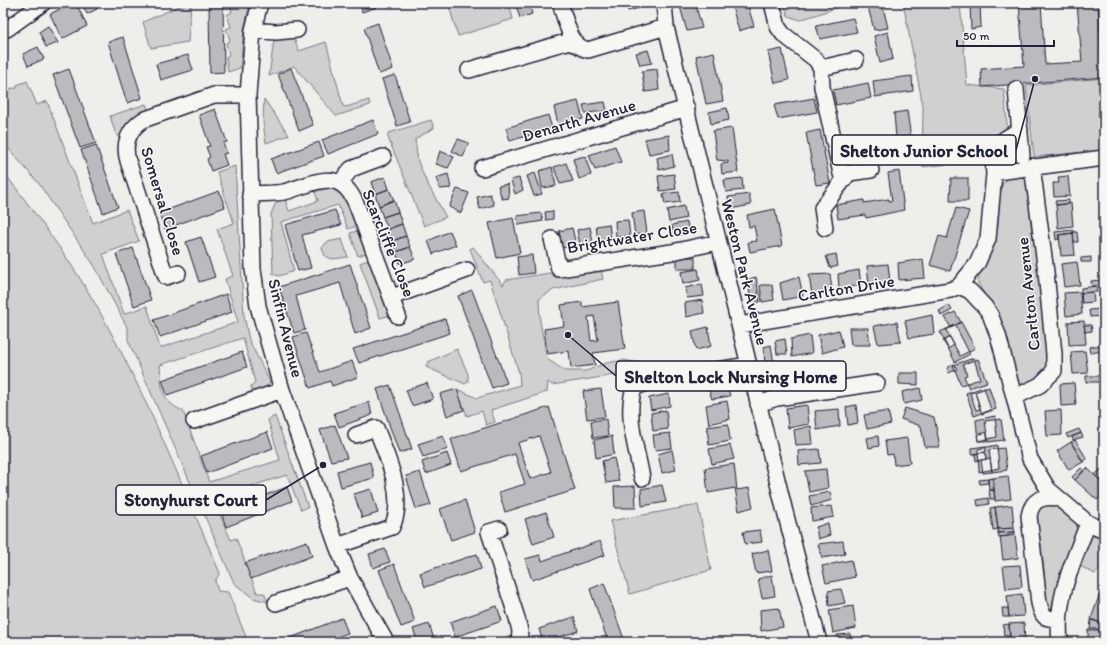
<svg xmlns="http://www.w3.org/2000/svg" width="1107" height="645" font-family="Itim,sans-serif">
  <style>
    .green { fill: #d0d0d1; stroke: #797986 }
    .building { fill: #bbbbbf; stroke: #22223b; fill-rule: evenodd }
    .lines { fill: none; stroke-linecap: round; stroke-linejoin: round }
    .minor-casing { stroke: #22223b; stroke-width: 18 }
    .minor { stroke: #f6f6f2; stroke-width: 15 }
    .labels { text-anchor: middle; stroke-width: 3; stroke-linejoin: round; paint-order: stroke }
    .street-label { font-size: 17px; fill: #22223b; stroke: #f6f6f2 }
    .leader { fill: none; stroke: #22223b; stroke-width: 1.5 }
    .callout-dot { fill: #22223b; stroke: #f6f6f2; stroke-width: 1.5 }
    .callout { fill: #f6f6f2; stroke: #22223b; stroke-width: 1.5 }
    .callout-label { font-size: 18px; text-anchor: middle; font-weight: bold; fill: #22223b }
  </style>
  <rect width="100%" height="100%" fill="#eeeeeb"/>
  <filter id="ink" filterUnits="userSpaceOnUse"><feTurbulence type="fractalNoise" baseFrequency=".025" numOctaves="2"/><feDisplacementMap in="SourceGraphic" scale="8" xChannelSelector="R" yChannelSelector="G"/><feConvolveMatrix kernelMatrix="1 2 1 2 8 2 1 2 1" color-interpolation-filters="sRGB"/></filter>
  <g filter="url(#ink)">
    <path class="green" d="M186 3 191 4 188 42 151 48 143 22Z
      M229 3H250L244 29 240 68 228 72 226 57 229 55 226 43 230 40 226 29 231 27 227 15 232 12Z
      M448 3H509L513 19 458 36Z
      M784 3H851L800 20 788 16Z
      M903 3H960L967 85 1004 89 1010 158 922 167 923 106Z
      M293 35 299 51 326 42 343 106 346 107 369 100 370 105 336 116 294 66 269 76 274 40 279 37Z
      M1104 78V150L1034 157 1026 85Z
      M27 81 37 105 47 101 93 223 127 210 139 241 103 254 124 314 147 306 160 348 238 322 225 279 233 276 217 229 234 223 217 172 235 166 244 316 249 340 270 382 266 389 253 395 251 386 255 382 243 338 160 365C162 388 160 401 183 411L209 482 280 460 268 420 275 416 308 507 301 510 287 475 222 495 217 508 231 540 236 538 257 593H264L268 602 253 598 234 583 128 340V329L94 265 39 184 3 142V89L17 88V85Z
      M264 99 289 135 266 143 263 122Z
      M146 104 149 113 121 140 116 135 110 116Z
      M431 120 434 128 415 139 418 162 427 183 446 217 424 226 387 135 389 133Z
      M3 171C41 221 79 271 108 327 151 406 184 490 220 573L215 581 218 591 228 592 248 642H3Z
      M1029 175 1048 364 1047 369 1026 385 1018 384 990 304 978 283 979 273 986 261 998 195 1003 183 1012 176Z
      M327 186C350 191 353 206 360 225L348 229 338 205 281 222 294 271 279 276 273 274 271 214 276 202 285 199 289 211 318 201 314 189Z
      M361 230 369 252 358 256 350 233Z
      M342 239 348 257 332 259 325 256 322 248 327 242Z
      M473 247 503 285 506 280 600 265 603 279 553 290 539 299 540 321 547 359 565 371H586L606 363 623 360 642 363 646 370 552 385 548 382 547 392 491 410 495 422 486 425 482 411 467 416 457 389 477 398 520 385 519 373 490 280 483 282 470 249Z
      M372 258 394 314 380 318 360 263Z
      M457 349 468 374V382L465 384 426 367 428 362Z
      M1052 502 1076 522 1077 529 1051 611H1047L1042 583 1045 579 1040 538 1035 531V510Z
      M698 505 711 570 630 594 610 521Z
      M1092 534 1104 536V564L1095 574 1078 565 1089 536Z"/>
    <path class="building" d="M72 3H76L87 26 62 39 50 14Z
      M82 3H94L97 9 87 14Z
      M360 3H376L377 7 362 12Z
      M515 3H529L532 14 520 18Z
      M626 3H645L646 6 628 11Z
      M679 3H695L702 28 687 31Z
      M731 3H747L754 26 739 31Z
      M867 3H882L888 28 874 30Z
      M970 3H980L981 27 971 29Z
      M1019 3H1041L1045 64 1082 62 1077 3H1098L1102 58H1104V77L982 87 981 69 1024 66Z
      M209 5H223L224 72 210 73Z
      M853 18 857 32 820 39 816 26Z
      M378 23 393 69 379 74 364 28Z
      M48 26 58 43 46 47 39 32Z
      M888 32 893 59 880 63 874 36Z
      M123 37 142 98 127 103 108 42Z
      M38 47 44 59 28 66 23 54Z
      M782 49 789 80 775 83 768 52Z
      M648 50 652 63 640 65 636 53Z
      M714 52 723 101 706 104 696 56Z
      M188 55 193 70 161 80 156 64Z
      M291 68 313 125 299 131 278 74Z
      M69 69 96 143 80 148 53 75Z
      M657 69 659 90 645 92 642 71Z
      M395 75 410 122 397 126 382 79Z
      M912 76 913 91 875 97 873 81Z
      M868 83 871 98 836 105 833 90Z
      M814 98 817 112 778 119 774 105Z
      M578 101 583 119 558 124 554 107Z
      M605 102 607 111 585 113 583 105Z
      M727 108 729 120 711 124 709 112Z
      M215 109 227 142 223 143 227 153 223 154 227 165 211 171 207 159 210 157 206 147 210 146 199 115Z
      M907 111 911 138H908L911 164 896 166 893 139 896 138 894 113Z
      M548 115 552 128 510 141 506 128Z
      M373 120 378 134 328 154 322 140Z
      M732 128 738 172 722 174 721 164 728 163V161L717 160 713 131Z
      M820 130 830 183 816 185 806 133Z
      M669 135 670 150 649 154 645 139Z
      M458 139 469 143 463 157 452 151Z
      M319 142 324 156 276 173 271 159Z
      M96 145 118 207 103 213 81 150Z
      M615 146 621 162 595 170 589 155Z
      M440 151 454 157 448 168 436 164Z
      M672 154 674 166 659 170 657 158Z
      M585 156 591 175 579 179 573 159Z
      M566 163 573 181 560 184 554 167Z
      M552 167 556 186 542 188 539 171Z
      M899 171 904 210 866 218 865 215 838 219 836 205 864 200V203L889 199V201H892L888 173Z
      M535 173 542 194 534 196 527 176Z
      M448 174 451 188 440 189 436 178Z
      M674 174 676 189 660 191 658 176Z
      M1068 176 1070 196 1054 197 1053 183H1059L1058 177Z
      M385 177 389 189 375 194 371 182Z
      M519 178 523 190 515 194 511 180Z
      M742 178 743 190 726 192 724 180Z
      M951 178H968V201H950Z
      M508 184 509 198 502 199 498 186Z
      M389 189 394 200 379 206 375 194Z
      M457 189 469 193 461 213 449 207Z
      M219 191 225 207 165 229 159 213Z
      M679 192 680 202 665 204 663 194Z
      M490 194 494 205 480 209 477 197Z
      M749 194 751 205 730 209 728 197Z
      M394 200 398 212 383 217 379 206Z
      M1069 200V204L1056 205 1055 201Z
      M1071 203 1073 226 1058 228 1056 205Z
      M684 206 686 218 669 222 667 210Z
      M956 208 969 211 950 271 930 265 939 236 947 238Z
      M775 209 782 246 750 252 748 242 757 241 754 226 749 227 747 215Z
      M335 210 341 225 302 235 311 268 298 271 285 225Z
      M553 211V219L546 220 545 212Z
      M644 211 647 233 635 235 632 213Z
      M398 212 402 224 388 229 383 217Z
      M541 213 543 221 518 225 517 216Z
      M513 218 520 253 497 258 489 223Z
      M628 220 630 236 616 237 615 221Z
      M687 222 689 233 674 236 672 225Z
      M402 224 406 236 392 241 388 229Z
      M609 224 611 239 598 241 596 226Z
      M590 227 593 242 580 245 577 230Z
      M572 228 576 245 562 248 559 231Z
      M1073 230V233L1058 235 1059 239 1056 240 1055 232Z
      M450 231 456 245 433 254 428 241Z
      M1073 232H1077L1078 242H1074Z
      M1073 233 1075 255 1061 256 1059 235Z
      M406 236 410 247 396 252 392 241Z
      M201 237 215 277 199 282 186 242Z
      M410 247 415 259 400 264 396 252Z
      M133 248 151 300 134 306 116 254Z
      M836 254 838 266 830 268 826 256Z
      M532 255 534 273 519 275 517 257Z
      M677 257H695V269H677Z
      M1091 257V262H1081V258Z
      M923 259 925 278 899 280 898 263Z
      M1077 262 1080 285 1064 287 1061 264Z
      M350 264 371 328 355 334 340 283 296 296 305 330 294 333 279 287Z
      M888 264 890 282 869 283 867 266Z
      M698 269 700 280 683 284 681 272Z
      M859 270 861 285 839 289 838 274Z
      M830 274 832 291 812 295 809 275Z
      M756 277 760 302H750L749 279Z
      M799 277 803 296 783 300 780 283Z
      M1101 280V286H1092L1091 281Z
      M702 284 704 296 687 298 685 288Z
      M760 285H772L774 300 762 302Z
      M1096 286 1097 292 1081 293V288Z
      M472 290 507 383 492 388 458 296Z
      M1080 292 1082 314 1066 316 1064 293Z
      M1093 292 1094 302 1082 303 1081 293Z
      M226 294 232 312 160 337 154 320Z
      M702 300 704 313 686 317 685 303Z
      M582 302V307L618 302 625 349 593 353 595 365 571 368 569 351 547 354 544 329 564 326 561 305ZM594 316 598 340 591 341 588 317Z
      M949 305 952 310 941 316 939 311Z
      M1102 309V316L1090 317 1089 310Z
      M955 312 961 322 951 328 945 317Z
      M932 315 934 334 909 338 905 321Z
      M445 319 450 333 359 363 353 349Z
      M1084 321 1086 344 1069 345 1068 322Z
      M897 322 901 342 878 344 874 326Z
      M961 322 975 348 960 356 946 330Z
      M955 325 970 354 955 362 940 332Z
      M1084 325H1091L1092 331 1085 332Z
      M708 327 711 346 696 350 692 331Z
      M849 328H868L870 345H851Z
      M839 330 843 347 822 353 818 335Z
      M306 333 320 372 352 361 358 377 332 386 330 381 310 388 293 337Z
      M810 335 812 353 792 357 791 339Z
      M950 337 954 345 948 349 943 341Z
      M785 339 787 354H777L775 341Z
      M771 345 775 370H765L764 347Z
      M1102 345V351L1090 353 1089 347Z
      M1085 351 1088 373 1073 374 1071 352Z
      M242 352 247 367 167 395 162 380Z
      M974 358 980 379 961 385 953 365Z
      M978 359 987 382 969 388 964 376 967 375 963 364Z
      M954 364 957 369 949 373 947 368Z
      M899 373H918V385L899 384Z
      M725 376 730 396 712 399 706 381Z
      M1086 376H1101V382H1086Z
      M427 383 433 399 412 406 406 390Z
      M1074 383 1076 405 1061 406 1060 384Z
      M390 385 412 449 399 453 377 389Z
      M984 387 991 410 974 416 966 393Z
      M989 387 996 409 982 414 975 392Z
      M920 388 922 400 904 404 902 392Z
      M457 389 464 410 447 416 440 394Z
      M601 389 605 417 587 419 583 391Z
      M975 392 980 409 976 410 970 393Z
      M669 394 670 406 651 410 649 398Z
      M727 401 730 419 709 424 706 405Z
      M369 402 372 415 339 427 334 413Z
      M807 405 809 424 788 428 786 408Z
      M856 405 858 423 848 425 846 407Z
      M549 407 575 490 505 512 499 492 525 484 515 454 461 471 451 439ZM539 436 551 472 530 479 518 443Z
      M905 408 934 417 940 447H925L921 426 901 419Z
      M839 409 840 426 817 430 815 411Z
      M666 410 668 429 653 431 651 413Z
      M1061 410 1062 435 1047 436 1045 411Z
      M888 411 891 424 867 429 864 415Z
      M995 416 997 437 978 441 976 420Z
      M606 419 608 436 593 438 591 421Z
      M1001 419 1004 440 988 442 985 421Z
      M728 424 730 441 709 445 707 427Z
      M335 425 347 458 331 461 320 430Z
      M811 426 813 444 796 445 794 430Z
      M1079 429 1081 433 1068 438 1066 434Z
      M267 432 273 448 207 473 201 456Z
      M987 432 988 441H978L977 435Z
      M670 433 672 448 655 450 653 435Z
      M1081 433 1083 437 1073 440 1072 437Z
      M443 436 448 449 423 457 418 444Z
      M612 436 614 454 596 458 594 440Z
      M878 436 879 446 869 448 867 438Z
      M907 438 910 463 894 465 893 454 887 455 885 441Z
      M1075 440 1087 459 1083 462 1071 442Z
      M1071 442 1083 462 1069 470 1057 451Z
      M730 445 734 459 712 464 709 449Z
      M997 445 999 468 979 472 978 449Z
      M985 446 986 452 972 454V448Z
      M1004 448 1007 470 992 472 989 450Z
      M819 449 821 463 799 465 798 451Z
      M672 450 676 470 662 473 658 454Z
      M985 452 986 459 976 461 975 454Z
      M447 453 451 465 426 474 422 462Z
      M614 458 619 481 606 483 602 461Z
      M990 459 992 472 983 473 981 460Z
      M370 462 374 478 341 487 337 471Z
      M734 464 737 490 749 488 753 507 739 511 735 488 708 493 705 468Z
      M1081 468 1084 470 1075 480 1072 477Z
      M1087 468 1104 484V492L1097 500 1075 480Z
      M826 469 828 488 809 492 805 471Z
      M1101 469 1104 473V484L1095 475Z
      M420 472 431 505 416 509 406 476Z
      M1008 476 1011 499 995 501 993 478Z
      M993 478 994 490H989L988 479Z
      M988 479V483L980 484 979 480Z
      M662 485 666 502 642 506 641 489Z
      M635 486 636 508H615L614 487Z
      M287 487 292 501 226 527 221 512Z
      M371 489 378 513 362 518 354 494Z
      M989 490H994L995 499H990Z
      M830 492 832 500 811 506 809 496Z
      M988 498 989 504 978 506 977 500Z
      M465 500 475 532 451 540 440 509Z
      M1012 505 1014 528 998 529 995 507Z
      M832 506 834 517 812 521 811 508Z
      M995 507 998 529 993 530 990 508Z
      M546 512 554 537 533 544 525 519Z
      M828 523 830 535 818 539 816 527Z
      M1014 528 1015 532 998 533V529Z
      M760 530 762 542 745 544 743 532Z
      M1015 532V535L999 537 998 533Z
      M1015 535 1018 558 1003 560 1000 537Z
      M307 541 312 556 251 579 245 563Z
      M600 541 605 555 532 580 525 559 540 555 542 561Z
      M843 541 845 554 822 558 818 544Z
      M385 549 390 562 373 568 369 554Z
      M768 550 772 571 756 573 752 554Z
      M477 554 481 569 425 587 420 573Z
      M851 560 855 577 826 583 822 566Z
      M394 564 415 622 401 627 379 570Z
      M1020 565 1022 587 1006 589 1003 566Z
      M772 575 775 596 762 598 758 579Z
      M604 583 625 642H608L590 589Z
      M841 589 845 603 829 606 828 591Z
      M1022 594 1024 616 1009 617 1007 596Z
      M1099 596 1104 598V624L1091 619Z
      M497 606 502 621 455 637 450 622Z
      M853 606 856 628 833 633 829 610Z
      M779 608 783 627 761 631 760 610Z
      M1002 608H1008L1009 617H1003Z
      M574 617 578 631 543 642 539 629Z
      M342 618 348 633 323 642H280Z
      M1091 620 1104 624V629H1090Z
      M1024 623 1025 642H1010L1009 624Z
      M429 624 435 642H418L413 629Z
      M1009 624 1010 636H1004L1003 625Z
      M1088 630H1104V642H1088Z
      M850 634 852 642H838L837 635Z
      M784 637 786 642H770L769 639Z"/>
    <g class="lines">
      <g class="minor-casing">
        <path id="minor" d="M260 3 253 30 248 95 253 269 258 306 282 390 337 546 350 578 386 642
          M560 3C566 19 569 47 588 50L666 27
          M664 3 666 27 784 508 819 642
          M772 3 778 27 783 34 816 60 821 68 822 87 841 174 871 170
          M7 29 43 3
          M253 30 276 32 297 30
          M821 68 856 60
          M469 70 566 42 575 44
          M1016 89 1022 155
          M482 168 687 108
          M994 174C991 148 996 143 1020 130
          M340 183 351 169 383 157
          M250 194C261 193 273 194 284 192 315 184 340 164 357 206L398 316
          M825 228 822 208 849 173
          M552 239 559 269 672 252 718 242
          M178 273 166 277 128 161C123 144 128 130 143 120L214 95H248
          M392 297 467 270
          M740 325 950 290 959 286
          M1015 397 1040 385 1054 371V354L1046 272 1032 166
          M758 404 777 398 877 383
          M194 421 282 390
          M642 478C637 450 625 416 634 388L653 380 749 365
          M1058 498C1042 496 1032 499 1029 516L1039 603C1043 618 1043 618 1058 619
          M1088 523 1104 530
          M499 529 489 532 517 618 520 631 519 642
          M337 546 392 527C406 497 387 456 376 428L356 435
          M276 603 350 578
          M1060 642C1055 598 1073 563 1088 523L1048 489 1030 459 998 335 990 314 985 307 970 291 959 286 977 264 988 239 994 174 997 172 1104 158"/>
      </g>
      <use href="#minor" class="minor"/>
    </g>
  </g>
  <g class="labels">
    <g class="street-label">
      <text transform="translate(579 120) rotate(-16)" y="6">Denarth Avenue</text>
      <text transform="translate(163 201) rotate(73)" y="6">Somersal Close</text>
      <text transform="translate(632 237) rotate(-9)" y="6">Brightwater Close</text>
      <text transform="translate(389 243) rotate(68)" y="6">Scarcliffe Close</text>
      <text transform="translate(745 272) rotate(76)" y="6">Weston Park Avenue</text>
      <text transform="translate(846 288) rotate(-9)" y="6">Carlton Drive</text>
      <text transform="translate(1028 294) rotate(-96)" y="6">Carlton Avenue</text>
      <text transform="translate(286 328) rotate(76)" y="6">Sinfin Avenue</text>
    </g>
  </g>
  <path class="leader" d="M1035 79L1016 150M568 335L616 376M323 465L266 500"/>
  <g class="callout-dot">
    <circle cx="1035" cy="79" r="4"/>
    <circle cx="568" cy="335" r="4"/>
    <circle cx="323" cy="465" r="4"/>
  </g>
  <g class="callout">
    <rect x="832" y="135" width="184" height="30" rx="4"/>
    <rect x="616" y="361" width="230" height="30" rx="4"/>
    <rect x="116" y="485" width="150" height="30" rx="4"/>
  </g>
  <g class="callout-label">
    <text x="924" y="157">Shelton Junior School</text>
    <text x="731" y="383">Shelton Lock Nursing Home</text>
    <text x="191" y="506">Stonyhurst Court</text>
  </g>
  <rect width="1107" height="645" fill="none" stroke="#f6f6f2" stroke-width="16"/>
  <rect x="8" y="8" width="1091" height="629" fill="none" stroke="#22223b" stroke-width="1.5" filter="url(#ink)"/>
  <path d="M957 40v6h97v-6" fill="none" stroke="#22223b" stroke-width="2"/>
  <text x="963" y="40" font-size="12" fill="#22223b" stroke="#f6f6f2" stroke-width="3" paint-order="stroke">50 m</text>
</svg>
